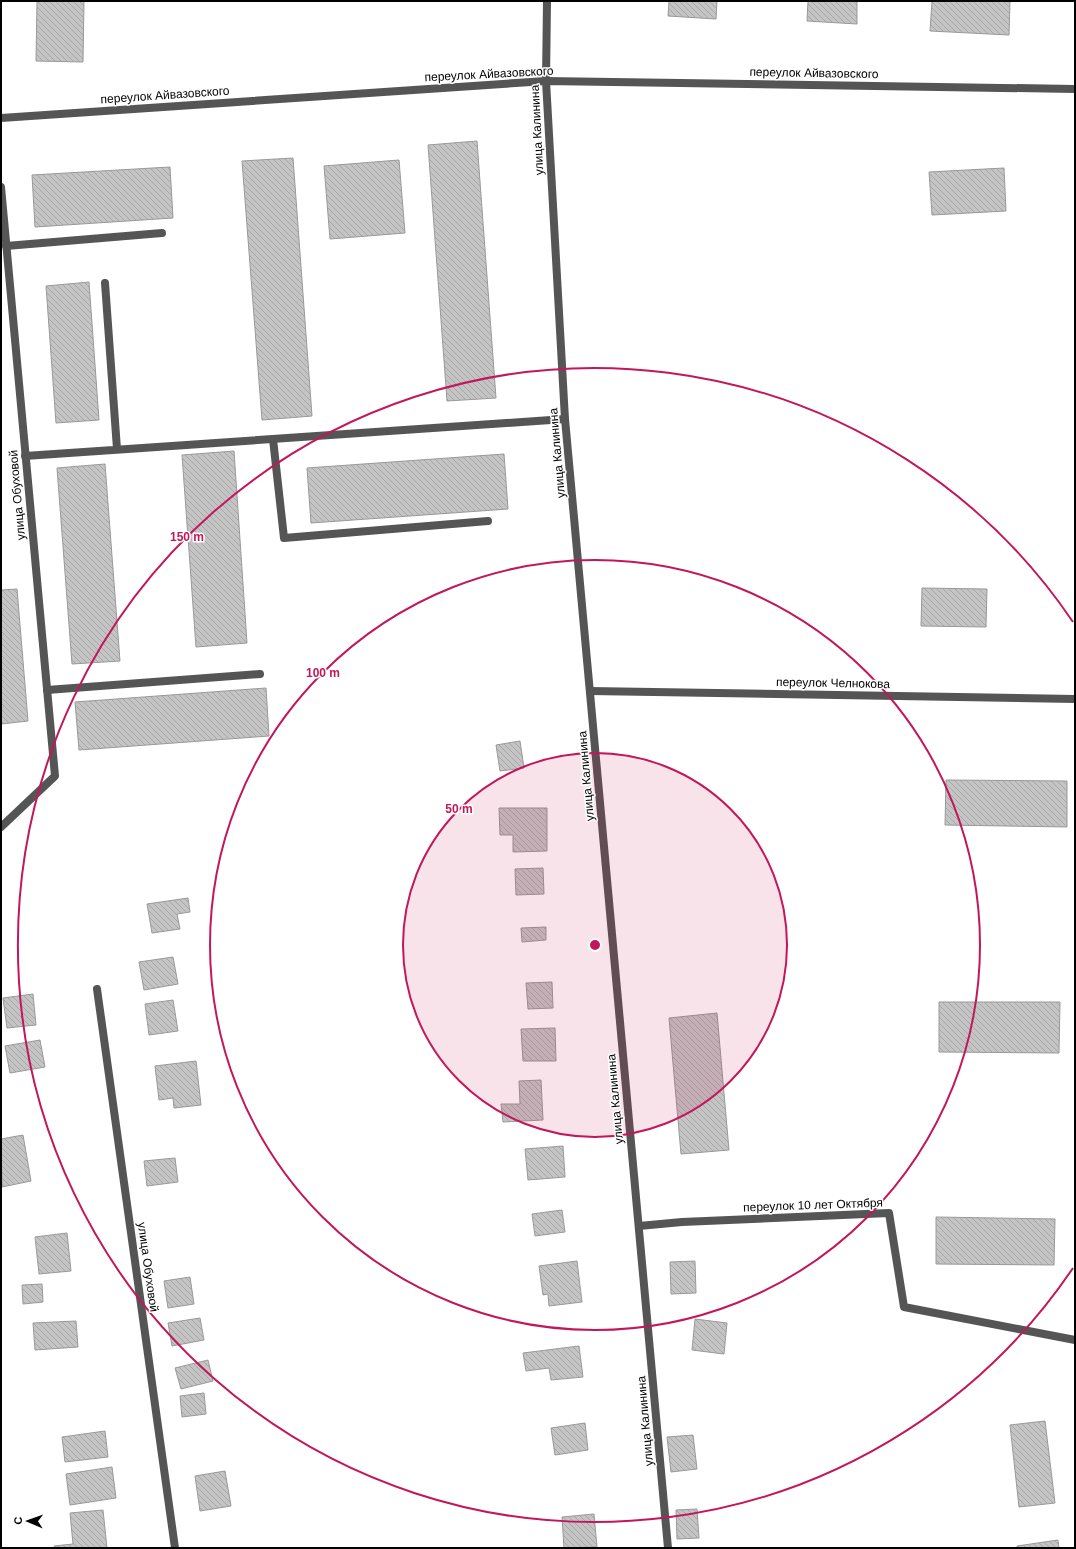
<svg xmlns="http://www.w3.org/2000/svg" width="1076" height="1549" font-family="Helvetica,sans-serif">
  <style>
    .building { fill: url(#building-back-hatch); stroke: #999 }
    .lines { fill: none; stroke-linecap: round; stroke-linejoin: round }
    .service { stroke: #555; stroke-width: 8 }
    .minor { stroke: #555; stroke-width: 8 }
    .tertiary { stroke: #555; stroke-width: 8 }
    .ring { fill: none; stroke: #c2185b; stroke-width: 2 }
    .labels { text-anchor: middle; stroke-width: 3; stroke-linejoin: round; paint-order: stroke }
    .street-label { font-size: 12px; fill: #000; stroke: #fff }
    .centre { fill: #c2185b; stroke: #fff; stroke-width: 2 }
    .ring-label { font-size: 12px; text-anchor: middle; font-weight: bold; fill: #c2185b; stroke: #fff; stroke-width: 3; stroke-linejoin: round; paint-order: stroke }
  </style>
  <defs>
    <pattern id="building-back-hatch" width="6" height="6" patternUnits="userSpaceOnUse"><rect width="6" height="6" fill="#c4c4c4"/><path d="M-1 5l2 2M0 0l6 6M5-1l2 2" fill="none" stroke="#a7a7a7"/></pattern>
  </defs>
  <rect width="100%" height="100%" fill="#fff"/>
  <path class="building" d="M37 1H84L83 62 36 61Z
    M669 1H717L716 19 668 16Z
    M808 1H857V24L807 21Z
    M932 1H1010L1009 35 930 31Z
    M477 141 496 398 447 401 428 145Z
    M293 158 312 416 262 420 242 161Z
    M399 160 405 233 330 239 324 166Z
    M170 167 173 218 35 227 32 175Z
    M1004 168 1006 211 932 215 929 172Z
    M89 282 99 420 56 423 46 286Z
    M234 451 247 643 196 647 182 455Z
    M504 454 508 509 311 523 307 468Z
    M105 464 120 661 72 664 57 468Z
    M922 588 987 589 986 627 921 626Z
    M17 589 28 721 1 724V590Z
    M266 688 269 736 79 750 75 702Z
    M520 741 524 768 500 771 496 745Z
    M946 780 1067 781V827L945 825Z
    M499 808H547V851L513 852V835H500Z
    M543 868 544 894 516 895 515 869Z
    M188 898 190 912 177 914 180 929 152 933 147 904Z
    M546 927V940L522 942 521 928Z
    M173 957 178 984 144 990 139 962Z
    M552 982 553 1008 528 1009 526 983Z
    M33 994 36 1025 7 1028 3 998Z
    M173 1000 178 1031 149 1035 145 1004Z
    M939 1002H1060L1059 1053 939 1052Z
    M717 1013 729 1150 681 1154 669 1018Z
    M555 1028 556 1061H523L521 1029Z
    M40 1040 45 1067 10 1073 5 1046Z
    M196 1061 201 1105 174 1108 173 1098 159 1100 155 1066Z
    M541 1080 543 1120 503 1122 501 1104H520L519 1081Z
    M23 1135 31 1181 2 1187 1 1139Z
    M563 1146 565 1177 528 1180 525 1149Z
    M175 1158 178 1182 147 1186 144 1161Z
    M562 1210 565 1232 535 1236 532 1214Z
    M936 1217 1055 1219 1054 1265 936 1264Z
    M67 1233 71 1271 39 1274 35 1237Z
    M577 1261 582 1302 549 1306 548 1294 543 1295 539 1266Z
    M695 1261 696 1293 671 1294 670 1262Z
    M190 1277 194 1304 168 1308 164 1281Z
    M42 1284 43 1302 23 1304 22 1285Z
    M200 1318 204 1340 172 1346 168 1323Z
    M695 1319 727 1323 724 1354 692 1350Z
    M76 1321 78 1347 35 1350 33 1323Z
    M579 1346 583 1377 551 1380 549 1368 526 1371 523 1353Z
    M208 1360 213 1381 181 1389 175 1368Z
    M204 1393 206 1414 182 1417 180 1396Z
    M1045 1421 1055 1503 1019 1507 1010 1425Z
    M585 1423 588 1450 555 1455 551 1428Z
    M105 1431 108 1457 65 1462 62 1437Z
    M693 1435 697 1469 671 1472 667 1437Z
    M112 1467 116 1498 70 1505 66 1474Z
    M225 1471 231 1506 200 1511 195 1476Z
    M697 1509 699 1538 677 1539 676 1510Z
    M103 1510 107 1548H55L54 1546 73 1544 70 1513Z
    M594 1514 597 1547 564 1548 562 1517Z
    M1058 1540 1059 1548H1017V1546Z"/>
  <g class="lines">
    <path class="service" d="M6 246 162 233
      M105 283 117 449
      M273 439 284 538 488 521
      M25 456 565 419
      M47 690 260 674"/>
    <path class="minor" d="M1 118 546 81 1075 89
      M1 187 55 776 1 827
      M590 691 1075 699
      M97 989 175 1548
      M639 1226 682 1222 889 1213 904 1307 1075 1340"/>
    <path class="tertiary" d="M547 1 546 81 565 419 668 1548"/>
  </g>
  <circle cx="595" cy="945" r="192" fill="#c2185b" fill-opacity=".12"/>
  <g class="ring">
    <circle cx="595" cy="945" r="192"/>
    <circle cx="595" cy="945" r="385"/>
    <path d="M1073 1268A577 577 0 1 1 1073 622"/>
  </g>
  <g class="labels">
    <g class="street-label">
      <text transform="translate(814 73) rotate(1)" y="4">переулок Айвазовского</text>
      <text transform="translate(489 74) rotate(-3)" y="4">переулок Айвазовского</text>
      <text transform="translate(165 95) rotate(-4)" y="4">переулок Айвазовского</text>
      <text transform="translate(537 130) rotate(-93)" y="4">улица Калинина</text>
      <text transform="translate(557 453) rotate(-95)" y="4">улица Калинина</text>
      <text transform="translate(17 495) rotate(-95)" y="4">улица Обуховой</text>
      <text transform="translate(833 683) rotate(1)" y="4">переулок Челнокова</text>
      <text transform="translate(586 776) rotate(-95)" y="4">улица Калинина</text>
      <text transform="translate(615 1099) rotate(-95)" y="4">улица Калинина</text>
      <text transform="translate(813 1205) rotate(-2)" y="4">переулок 10 лет Октября</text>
      <text transform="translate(148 1267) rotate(82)" y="4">улица Обуховой</text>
      <text transform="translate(645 1421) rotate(-95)" y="4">улица Калинина</text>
    </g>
  </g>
  <circle cx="595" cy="945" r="6" class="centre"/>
  <g class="ring-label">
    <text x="187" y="541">150 m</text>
    <text x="323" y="677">100 m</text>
    <text x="459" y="813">50 m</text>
  </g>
  <rect width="1076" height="1549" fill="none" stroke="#000000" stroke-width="4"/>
  <g transform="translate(28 1521) rotate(272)" stroke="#ffffff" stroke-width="3" paint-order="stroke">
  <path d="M0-3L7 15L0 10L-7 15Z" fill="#000000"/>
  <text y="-6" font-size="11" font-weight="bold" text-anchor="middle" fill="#000000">С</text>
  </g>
</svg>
